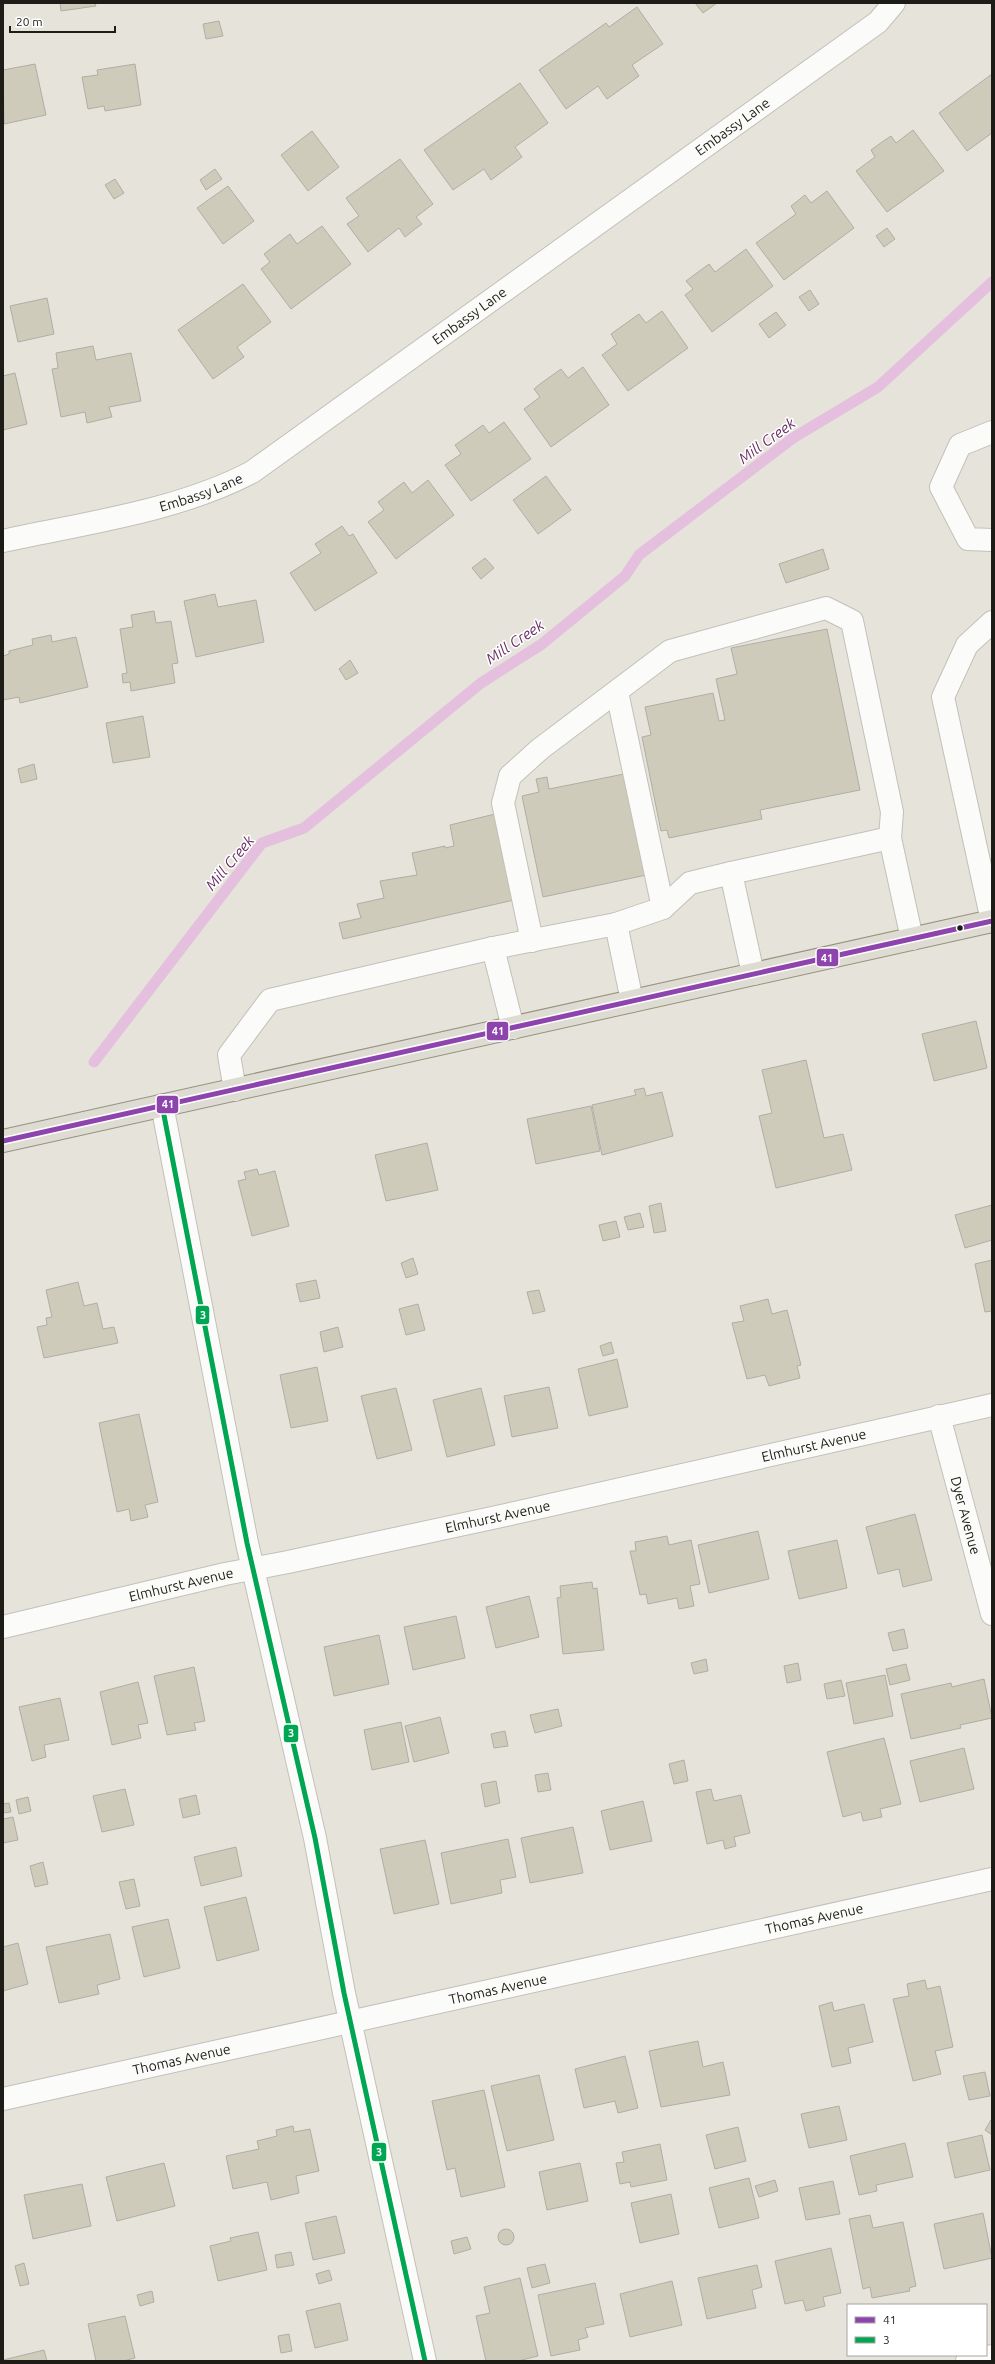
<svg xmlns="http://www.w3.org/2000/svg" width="995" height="2364" font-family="Ubuntu,sans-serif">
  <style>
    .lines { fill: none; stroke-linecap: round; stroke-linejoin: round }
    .stream { stroke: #e4c0de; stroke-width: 11 }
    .building { fill: #cfcbba; stroke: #afaea6 }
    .minor-casing { stroke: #c2c0b9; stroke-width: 24 }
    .major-casing { stroke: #95927e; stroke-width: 24 }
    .minor { stroke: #fbfbf9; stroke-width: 22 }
    .major { stroke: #dedcd2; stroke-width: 22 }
    .bus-1-casing { stroke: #fff; stroke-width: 8 }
    .bus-2-casing { stroke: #fff; stroke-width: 8 }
    .bus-1 { stroke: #8e44ad; stroke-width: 5 }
    .bus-2 { stroke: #00a651; stroke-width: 5 }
    .bus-dot { fill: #1d1c16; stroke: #fff; stroke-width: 1.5 }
    .labels { text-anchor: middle; stroke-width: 3; stroke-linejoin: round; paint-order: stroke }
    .street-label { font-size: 14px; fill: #1d1c16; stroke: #fff }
    .water-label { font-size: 15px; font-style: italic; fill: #682d65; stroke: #fff }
    .line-badge { stroke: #fff; stroke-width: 1.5 }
    .badge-label { font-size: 11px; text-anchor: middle; font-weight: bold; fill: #fff }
  </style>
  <rect width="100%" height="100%" fill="#e6e4da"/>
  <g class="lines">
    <path class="stream" d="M94 1062 262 843 304 828 481 683 542 644 625 576 639 555 793 438 878 387 992 282"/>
  </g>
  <path class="building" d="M60 3H95L96 6 61 11Z
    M695 3H717L703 13Z
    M637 7 663 44 632 65 639 76 607 99 598 86 566 109 539 70 606 23 609 27Z
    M219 21 223 36 206 39 203 24Z
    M35 64 46 115 4 124 3 70Z
    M135 64 141 105 105 111 104 106 88 109 82 77 98 75 97 70Z
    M992 74V133L967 151 939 113Z
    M520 83 548 123 515 147 522 157 491 180 484 169 453 190 424 150Z
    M913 130 944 171 887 212 856 171 875 157 871 150 882 142 891 136 896 143Z
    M312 131 339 167 308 191 281 155Z
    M400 159 433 204 416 217 422 224 415 229 405 237 399 228 368 252 347 224 359 216 346 198Z
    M215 169 222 179 206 190 200 180Z
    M115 179 124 193 114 199 105 185Z
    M228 186 254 221 223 244 197 208Z
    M827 191 854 228 784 280 756 243 796 214 791 206 800 199 805 195 811 203Z
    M322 226 351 264 291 309 261 269 270 262 264 254 290 234 297 244Z
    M887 228 895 239 884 247 876 236Z
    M746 249 773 286 712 332 685 295 693 289 686 281 709 264 715 272Z
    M243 284 271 322 237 347 244 357 213 379 178 330Z
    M810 290 819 304 809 311 799 297Z
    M47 298 54 334 18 342 10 306Z
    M662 311 688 348 628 391 602 355 617 344 611 334 639 314 646 323Z
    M776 312 786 325 769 338 759 324Z
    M93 346 96 360 131 353 141 401 109 407 112 417 87 423 85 412 61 417 52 369 58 368 56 353Z
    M583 367 609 405 551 447 524 409 540 397 534 389 540 384 561 369 568 378Z
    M15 373 27 424 3 430V376Z
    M504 422 531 459 471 501 445 465 461 454 455 445 483 425 489 433Z
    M546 476 571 510 538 534 513 500Z
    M428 480 454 515 396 559 368 522 384 510 378 502 404 482 412 493Z
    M342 526 349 536 353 534 377 573 315 611 290 573 321 553 315 544Z
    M823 549 829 569 786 583 779 564Z
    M485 558 494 568 481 579 472 568Z
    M215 594 218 607 256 600 264 642 196 657 184 601Z
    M154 611 156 623 171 621 178 663 172 664 175 683 131 691 130 682 123 683 122 674 127 673 120 629 133 627 131 615Z
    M827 629 860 790 760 810 762 819 669 838 667 830 661 831 642 737 651 735 645 707 713 693 719 721 725 720 716 679 737 674 731 648Z
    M51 635 52 642 76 637 88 687 20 703 19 697 3 700V656L9 654V651L33 645 32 639Z
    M350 660 358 673 346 680 339 669Z
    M143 716 150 757 113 763 106 723Z
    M34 764 37 779 21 783 18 769Z
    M629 773 651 874 543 897 522 796 539 792 536 779 547 777 549 789Z
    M495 814 514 900 343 939 339 923 361 918 357 904 384 898 380 881 417 875 412 853 445 846V848L454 846 450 825Z
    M976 1021 987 1068 934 1081 922 1034Z
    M806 1060 824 1138 843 1134 852 1170 776 1188 759 1116 772 1113 762 1070Z
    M644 1088 646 1096 662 1092 673 1136 602 1155 592 1105 636 1095 634 1090Z
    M591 1106 600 1151 536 1164 527 1119Z
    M427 1143 438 1190 386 1201 375 1155Z
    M257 1169 259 1175 275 1171 289 1226 252 1236 238 1181 246 1179 244 1172Z
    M661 1203 666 1231 654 1233 649 1206Z
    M992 1205V1240L965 1248 955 1215Z
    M640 1213 644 1227 628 1230 624 1217Z
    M616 1221 620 1237 603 1241 599 1225Z
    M413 1258 418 1274 406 1278 401 1263Z
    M992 1260V1311L985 1312 975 1264Z
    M316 1280 320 1298 300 1302 296 1284Z
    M78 1282 84 1306 97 1303 103 1329 114 1327 118 1343 44 1358 37 1327 47 1325 46 1318 52 1317 46 1290Z
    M539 1290 545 1311 533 1314 527 1292Z
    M768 1299 772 1314 787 1310 801 1365 797 1366 800 1378 769 1386 765 1375 747 1379 732 1323 744 1321 740 1306Z
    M418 1304 425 1330 406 1335 399 1309Z
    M338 1327 343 1347 324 1352 320 1332Z
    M611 1342 614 1353 603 1356 600 1346Z
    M617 1359 628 1407 589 1416 578 1369Z
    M317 1367 328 1421 291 1428 280 1375Z
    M549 1387 558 1428 512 1437 504 1396Z
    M396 1388 412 1450 377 1459 361 1396Z
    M481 1388 495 1445 447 1457 433 1400Z
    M139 1414 158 1502 145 1505 148 1517 131 1521 129 1509 117 1512 99 1423Z
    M915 1514 932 1580 903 1587 899 1569 878 1574 866 1527Z
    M758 1531 769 1579 709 1593 698 1545Z
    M667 1536 669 1545 691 1540 700 1584 690 1586 694 1606 679 1609 677 1598 648 1604 646 1594 640 1595 630 1551H636L635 1542Z
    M837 1540 847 1588 799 1599 788 1551Z
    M592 1582 593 1589 597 1588 604 1650 563 1654 557 1598 561 1597 560 1586Z
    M529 1596 539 1637 496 1648 486 1607Z
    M456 1616 465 1658 413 1670 404 1627Z
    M904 1629 908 1648 893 1651 888 1633Z
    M379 1635 389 1684 334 1696 324 1647Z
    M706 1659 708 1671 694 1674 691 1663Z
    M798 1663 801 1680 787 1683 784 1666Z
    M906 1664 910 1680 890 1685 886 1669Z
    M194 1667 205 1721 194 1723 196 1730 167 1735 154 1676Z
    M885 1675 893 1716 854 1724 846 1683Z
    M984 1679 992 1718 960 1725 961 1728 911 1739 901 1694 951 1683 952 1687Z
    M841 1680 845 1696 827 1699 824 1684Z
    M138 1682 148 1723 138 1725 141 1738 112 1745 100 1692Z
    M60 1698 69 1740 44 1745 46 1757 32 1761 19 1707Z
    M558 1709 562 1726 535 1733 530 1715Z
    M440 1717 449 1753 414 1762 405 1726Z
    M401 1722 409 1762 372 1770 364 1730Z
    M505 1731 508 1746 494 1748 491 1734Z
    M884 1738 901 1804 880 1809 882 1817 863 1821 861 1812 843 1817 827 1752Z
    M964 1748 974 1789 920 1802 910 1761Z
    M684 1760 688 1781 674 1784 669 1764Z
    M548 1773 551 1790 538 1792 535 1775Z
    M496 1781 500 1803 485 1807 481 1784Z
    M125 1789 134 1825 102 1832 93 1796Z
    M711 1789 714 1801 741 1795 750 1833 734 1837 736 1846 725 1849 723 1840 707 1844 696 1792Z
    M196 1795 200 1814 183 1818 179 1799Z
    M28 1797 31 1811 19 1814 16 1800Z
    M643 1801 652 1841 610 1850 601 1811Z
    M9 1803 11 1812 3 1813V1804Z
    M13 1817 18 1840 3 1843V1819Z
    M573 1827 583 1873 530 1883 521 1838Z
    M508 1839 516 1877 500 1880 502 1893 451 1904 441 1853Z
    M425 1840 439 1904 394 1914 380 1849Z
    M236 1847 242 1876 201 1886 194 1857Z
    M43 1862 48 1884 35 1887 30 1866Z
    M134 1879 140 1906 126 1909 119 1882Z
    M246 1897 259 1950 217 1961 204 1907Z
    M168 1919 180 1968 144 1977 132 1927Z
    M110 1934 120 1979 97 1985 99 1994 59 2003 46 1947Z
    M18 1943 28 1984 3 1991V1947Z
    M925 1980 927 1989 940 1986 953 2047 935 2051 941 2074 913 2081 893 1999 909 1996 907 1984Z
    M832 2002 834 2011 864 2004 873 2042 848 2048 851 2063 832 2067 819 2006Z
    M698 2041 703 2067 723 2062 730 2095 661 2107 649 2051Z
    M625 2056 638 2108 618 2113 615 2101 584 2108 575 2069Z
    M985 2072 990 2096 969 2100 963 2076Z
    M539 2075 554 2140 507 2151 491 2086Z
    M484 2090 505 2187 461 2197 455 2168 447 2170 432 2101Z
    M839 2106 847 2140 809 2148 801 2114Z
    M991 2120 992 2121V2135L985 2130Z
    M293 2126 294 2132 310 2129 319 2171 296 2176 299 2193 271 2200 267 2182 233 2189 226 2156 259 2149 257 2141 277 2136 276 2130Z
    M738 2127 746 2161 715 2169 706 2135Z
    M982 2135 990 2170 955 2178 947 2143Z
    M905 2143 913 2177 876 2185 877 2191 859 2195 850 2156Z
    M660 2144 667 2180 631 2187 630 2182 620 2184 616 2163 624 2162 622 2152Z
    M164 2163 175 2206 117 2221 106 2177Z
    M580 2163 588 2201 547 2210 539 2172Z
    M749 2178 759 2218 719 2228 709 2188Z
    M775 2180 778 2191 759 2197 755 2186Z
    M833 2181 840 2214 806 2220 799 2188Z
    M82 2184 91 2226 33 2239 24 2195Z
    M671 2194 679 2234 640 2243 631 2203Z
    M983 2213 992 2258 944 2269 934 2224Z
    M870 2215 873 2228 903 2222 916 2286 909 2288 910 2291 872 2298 870 2287 863 2289 849 2219Z
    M336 2216 345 2253 313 2260 305 2223Z
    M498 2237a8 8 0 1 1 16 0a8 8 0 1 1-16 0Z
    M258 2232 267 2270 218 2281 210 2246 231 2241 230 2238Z
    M467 2237 471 2249 454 2254 451 2241Z
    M831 2248 841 2293 823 2297 825 2306 806 2311 803 2300 785 2304 775 2261Z
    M291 2252 294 2265 277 2268 275 2255Z
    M24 2263 29 2284 20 2286 15 2266Z
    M545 2264 550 2283 532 2288 527 2268Z
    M757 2265 762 2287 752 2290 756 2308 707 2319 698 2278Z
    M329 2270 332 2280 319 2284 316 2274Z
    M520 2278 538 2356 518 2361H486L476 2316 490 2313 484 2287Z
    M672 2281 682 2325 630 2337 620 2294Z
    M595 2283 604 2324 585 2328 588 2337 578 2340 580 2350 551 2356 538 2295Z
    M152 2291 154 2302 140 2306 137 2295Z
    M340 2303 348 2340 315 2348 306 2311Z
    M125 2316 135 2358 123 2361H96L88 2324Z
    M289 2334 292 2351 281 2353 278 2336Z
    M44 2350 47 2361H3V2360Z"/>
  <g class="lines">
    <g class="minor-casing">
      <g id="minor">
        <path d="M992 432 960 445 941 487 968 539 992 540"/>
        <path id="s1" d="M3 541C85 523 178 511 252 472L878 22 894 3"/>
        <path d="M992 622 967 645 943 697 992 921"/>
        <path d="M617 692 663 908"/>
        <path d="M532 941 503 803 510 776 540 749 670 651 826 608 852 621 892 812 890 838"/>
        <path d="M493 948 513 1028"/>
        <path d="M753 974 731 873 890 838 912 939"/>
        <path d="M632 1001 616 924 663 908 690 883 731 873"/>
        <path d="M235 1090 229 1055 270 1000 493 948 616 924"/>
        <path d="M162 1105 247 1543 315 1838 344 1993 425 2361"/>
        <path id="s2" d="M939 1416 992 1614"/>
        <path id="s3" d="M3 1627 225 1574 288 1562 506 1515 992 1405"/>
        <path id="s4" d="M3 2099 992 1879"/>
        <path d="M967 2361 992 2356"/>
      </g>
    </g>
    <g class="major-casing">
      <path id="major" d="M3 1141 992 921"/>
    </g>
    <use href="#minor" class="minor"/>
    <use href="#major" class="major"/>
    <g class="bus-1-casing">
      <path id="bus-1" d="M3 1141 992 921"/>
    </g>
    <g class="bus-2-casing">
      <path id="bus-2" d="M162 1105 247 1543 315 1838 344 1993 425 2361"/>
    </g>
    <use href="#bus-1" class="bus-1"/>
    <use href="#bus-2" class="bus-2"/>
  </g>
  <circle class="bus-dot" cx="960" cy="928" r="3.5"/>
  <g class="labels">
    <g class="street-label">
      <text dy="5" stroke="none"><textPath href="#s1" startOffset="851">Embassy Lane</textPath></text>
      <text dy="5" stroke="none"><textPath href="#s1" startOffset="527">Embassy Lane</textPath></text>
      <text dy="5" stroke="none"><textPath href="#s1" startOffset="204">Embassy Lane</textPath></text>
      <text dy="5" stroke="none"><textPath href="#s3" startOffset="831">Elmhurst Avenue</textPath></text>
      <text dy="5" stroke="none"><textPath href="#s2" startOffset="103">Dyer Avenue</textPath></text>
      <text dy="5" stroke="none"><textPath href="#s3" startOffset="507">Elmhurst Avenue</textPath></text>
      <text dy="5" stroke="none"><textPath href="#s3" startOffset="183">Elmhurst Avenue</textPath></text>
      <text dy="5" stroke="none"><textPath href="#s4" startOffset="831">Thomas Avenue</textPath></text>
      <text dy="5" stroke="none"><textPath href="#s4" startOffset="507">Thomas Avenue</textPath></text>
      <text dy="5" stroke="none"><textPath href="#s4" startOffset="183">Thomas Avenue</textPath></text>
    </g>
    <g class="water-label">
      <text transform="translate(767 441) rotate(-36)" y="5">Mill Creek</text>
      <text transform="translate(515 642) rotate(-34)" y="5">Mill Creek</text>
      <text transform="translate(230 863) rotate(-50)" y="5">Mill Creek</text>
    </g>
  </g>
  <g class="line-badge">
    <rect x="816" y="948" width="23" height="19" rx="4" fill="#8e44ad"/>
    <rect x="486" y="1021" width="23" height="20" rx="4" fill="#8e44ad"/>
    <rect x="156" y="1095" width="23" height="19" rx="4" fill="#8e44ad"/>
    <rect x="195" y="1305" width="15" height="20" rx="4" fill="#00a651"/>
    <rect x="283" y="1724" width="16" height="19" rx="4" fill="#00a651"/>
    <rect x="371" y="2142" width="16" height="20" rx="4" fill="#00a651"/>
  </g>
  <g class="badge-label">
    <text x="827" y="962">41</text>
    <text x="498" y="1035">41</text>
    <text x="168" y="1108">41</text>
    <text x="203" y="1319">3</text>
    <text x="291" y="1737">3</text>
    <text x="379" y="2156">3</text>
  </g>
  <rect width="995" height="2364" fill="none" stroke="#1d1c16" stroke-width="8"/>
  <rect x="847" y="2304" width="140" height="52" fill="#ffffff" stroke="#a5a4a2"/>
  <rect x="855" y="2317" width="20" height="6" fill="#8e44ad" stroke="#a5a4a2"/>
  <text x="883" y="2324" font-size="12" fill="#1d1c16">41</text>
  <rect x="855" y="2337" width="20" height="6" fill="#00a651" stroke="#a5a4a2"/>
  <text x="883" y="2344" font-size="12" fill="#1d1c16">3</text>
  <path d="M10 26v6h105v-6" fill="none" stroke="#1d1c16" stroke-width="2"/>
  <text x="16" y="26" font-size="12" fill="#1d1c16" stroke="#ffffff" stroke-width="3" paint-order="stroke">20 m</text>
</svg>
